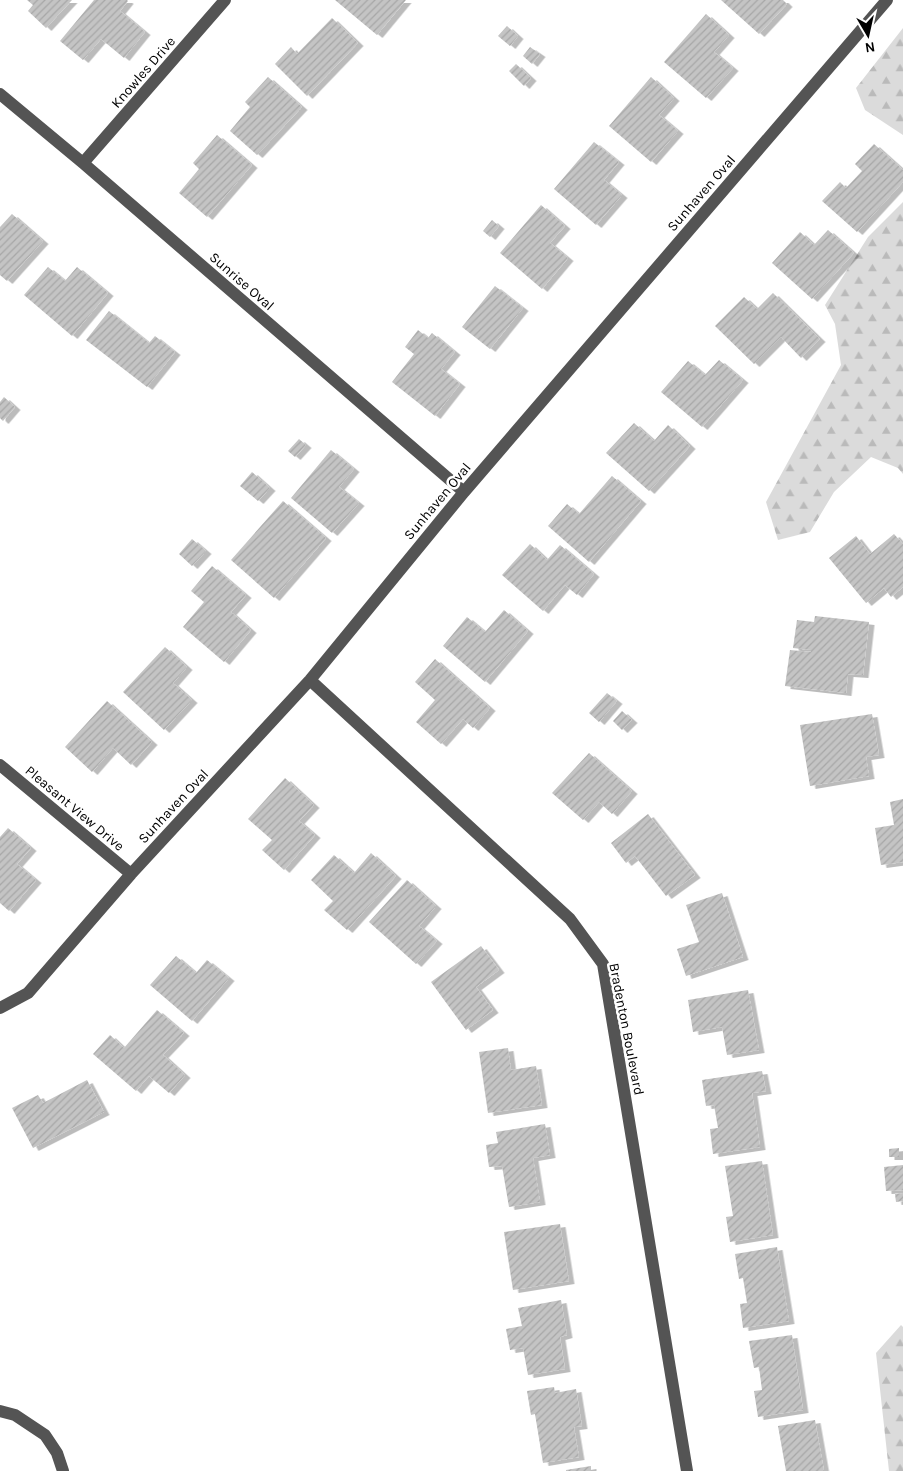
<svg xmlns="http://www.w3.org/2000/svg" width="903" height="1471" font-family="Karla,sans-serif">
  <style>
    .forest { fill: url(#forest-firs) }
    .building { fill: url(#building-hatch); filter: url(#shadow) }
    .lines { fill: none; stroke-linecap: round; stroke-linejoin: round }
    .minor { stroke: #545454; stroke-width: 12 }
    .labels { text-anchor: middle; stroke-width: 5; stroke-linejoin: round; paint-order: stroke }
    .street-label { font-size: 14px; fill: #000; stroke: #fff }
  </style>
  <defs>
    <pattern id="forest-firs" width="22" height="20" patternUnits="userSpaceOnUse" patternTransform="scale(1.25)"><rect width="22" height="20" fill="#dbdbdb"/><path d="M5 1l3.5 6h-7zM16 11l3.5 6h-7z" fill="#bababa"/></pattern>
    <pattern id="building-hatch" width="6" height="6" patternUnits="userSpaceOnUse" patternTransform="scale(1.25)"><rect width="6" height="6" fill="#c4c4c4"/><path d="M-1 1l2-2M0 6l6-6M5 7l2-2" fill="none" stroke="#a7a7a7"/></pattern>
    <filter id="shadow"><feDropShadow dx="5.5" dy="3" stdDeviation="0" flood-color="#0004"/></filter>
  </defs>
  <rect width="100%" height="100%" fill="#fff"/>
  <path class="forest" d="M903 28V135L865 110 856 88Z
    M903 202V474L898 468 871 457 834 492 810 532 778 540 766 502 841 365 835 324 825 305 868 237Z
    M901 1325 903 1327V1471H889L876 1353Z"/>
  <path class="building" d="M27 0H72L46 28 28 11 33 5Z
    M94 0H127L128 1 120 11 145 32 124 58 101 39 83 60 60 41Z
    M335 0H406L377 35Z
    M721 0H783L787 4 759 34Z
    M706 14 729 35 714 52 733 68 706 98 664 62Z
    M332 18 358 43 307 96 275 64 291 47 297 54Z
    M507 26 518 36 510 46 498 36Z
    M530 47 540 54 532 64 523 56Z
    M516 64 531 78 524 86 509 71Z
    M268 77 302 107 257 155 230 131 250 107 245 102Z
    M651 77 674 98 659 115 678 131 651 162 609 126Z
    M217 135 252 165 207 217 179 193 199 169 193 163Z
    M594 142 619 162 604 180 622 195 596 225 554 189Z
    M874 144 903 170V182L857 232 822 201 840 182 846 188 862 171 855 164Z
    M541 205 565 226 550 243 568 258 542 289 500 253Z
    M12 214 43 241 7 281 0 275V227Z
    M492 220 499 226 490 237 483 231Z
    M828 230 854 253 812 299 772 263 800 232 814 245Z
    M48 267 65 281 77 267 108 293 72 336 24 295Z
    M495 286 523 308 490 349 462 327Z
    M773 293 820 339 801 358 781 337 754 364 715 326 744 297 757 309Z
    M109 311 149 343 155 336 175 352 147 387 86 340Z
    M418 330 428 338 432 333 455 352 441 369 460 384 435 416 392 382 414 354 405 347Z
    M719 360 743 380 702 427 661 392 688 361 705 375Z
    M4 397 15 407 3 421 0 418V402Z
    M634 423 654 441 668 425 690 446 649 491 606 453Z
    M299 439 306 445 295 457 288 451Z
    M331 450 354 469 339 487 359 503 332 533 291 498Z
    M252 472 270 488 258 501 240 486Z
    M612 476 641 501 589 562 548 526 567 504 579 514Z
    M283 501 326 538 274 598 231 560Z
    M894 534 903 544V587L891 597 884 588 866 603 829 558 856 536 870 554Z
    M192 539 206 551 192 566 179 554Z
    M530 544 547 560 560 545 594 574 577 595 565 585 543 611 502 575Z
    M212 566 246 595 231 612 251 630 224 662 183 627 204 602 191 591Z
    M504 610 528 631 485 682 443 646 467 617 485 632Z
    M815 616 869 622 863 675 848 674 846 693 785 686 790 650 811 652V650L793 648 797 620 814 622Z
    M165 647 187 667 173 683 192 700 164 730 123 692Z
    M435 659 490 708 473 728 463 719 441 744 416 722 435 700 415 682Z
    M607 693 617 701 599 722 589 713Z
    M107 701 152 742 131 765 113 748 92 772 65 747Z
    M622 711 632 720 622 730 613 721Z
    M872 714 879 755 866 757 869 776 810 786 800 725Z
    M589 753 632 791 612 814 599 802 583 820 552 793Z
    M285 778 314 805 299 821 315 835 284 870 262 850 272 840 248 819Z
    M903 799V862L881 865 875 828 894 825 890 802Z
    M648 814 695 875 666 896 635 856 626 863 611 843Z
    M8 828 31 848 17 864 36 880 9 911 0 903V837Z
    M371 853 396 876 347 930 324 910 333 901 311 880 334 855 354 873Z
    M407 880 436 906 419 926 437 941 416 964 369 922Z
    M722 893 743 957 686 976 677 949 699 942 686 905Z
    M481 946 499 970 476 987 493 1010 466 1030 431 982Z
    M176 956 196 973 207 960 229 978 192 1021 150 985Z
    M748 990 759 1050 727 1055 722 1027 693 1032 688 1000Z
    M157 1010 184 1033 163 1055 185 1075 169 1093 149 1076 136 1091 93 1054 110 1035 124 1048Z
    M508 1048 511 1070 536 1066 542 1105 488 1113 479 1052Z
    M762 1071 766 1091 752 1093 760 1147 713 1154 710 1129 718 1128 714 1105 706 1106 702 1080Z
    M87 1080 104 1112 33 1148 12 1108 38 1095 43 1103Z
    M545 1124 550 1155 533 1158 540 1202 509 1207 502 1166 489 1167 486 1145 498 1143 496 1132Z
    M899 1148V1157H889V1149Z
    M762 1161 773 1235 730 1242 726 1217 733 1216 725 1166Z
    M903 1165V1190L886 1191 884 1167Z
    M903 1193V1201L896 1202 895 1194Z
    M560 1224 569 1281 513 1290 504 1232Z
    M777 1247 789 1321 743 1328 740 1304 747 1303 743 1278 739 1279 735 1254Z
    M561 1300 567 1335 560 1337 565 1369 528 1375 523 1348 510 1350 506 1329 522 1326 518 1308Z
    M792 1335 803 1410 758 1417 754 1391 762 1390 759 1367 754 1368 749 1341Z
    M554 1387 555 1393 576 1389 582 1426 574 1427 579 1457 543 1463 535 1414 531 1415 527 1391Z
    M815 1420 824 1471H786L778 1426Z
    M591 1466V1471H566V1470Z"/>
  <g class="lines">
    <path class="minor" d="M0 94 83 163 464 492
      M83 163 225 0
      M310 680 570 919 603 964 687 1471
      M0 765 131 874
      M0 1008 28 993 131 874 310 680 464 492 887 0
      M0 1411 15 1415 45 1435 57 1453 63 1471"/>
  </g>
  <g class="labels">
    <g class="street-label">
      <text transform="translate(143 72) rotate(-49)" y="5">Knowles Drive</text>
      <text transform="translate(701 193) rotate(-49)" y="5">Sunhaven Oval</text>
      <text transform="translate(242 281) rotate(41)" y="5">Sunrise Oval</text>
      <text transform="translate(437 501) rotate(-50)" y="5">Sunhaven Oval</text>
      <text transform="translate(173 806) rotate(-47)" y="5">Sunhaven Oval</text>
      <text transform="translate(75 808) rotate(40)" y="5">Pleasant View Drive</text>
      <text transform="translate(627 1029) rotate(79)" y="5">Bradenton Boulevard</text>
    </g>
  </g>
  <g transform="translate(868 35) rotate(171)" stroke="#ffffff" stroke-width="4" paint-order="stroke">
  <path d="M0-4L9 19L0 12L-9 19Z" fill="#000000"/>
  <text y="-8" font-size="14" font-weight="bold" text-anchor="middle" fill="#000000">N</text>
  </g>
</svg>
